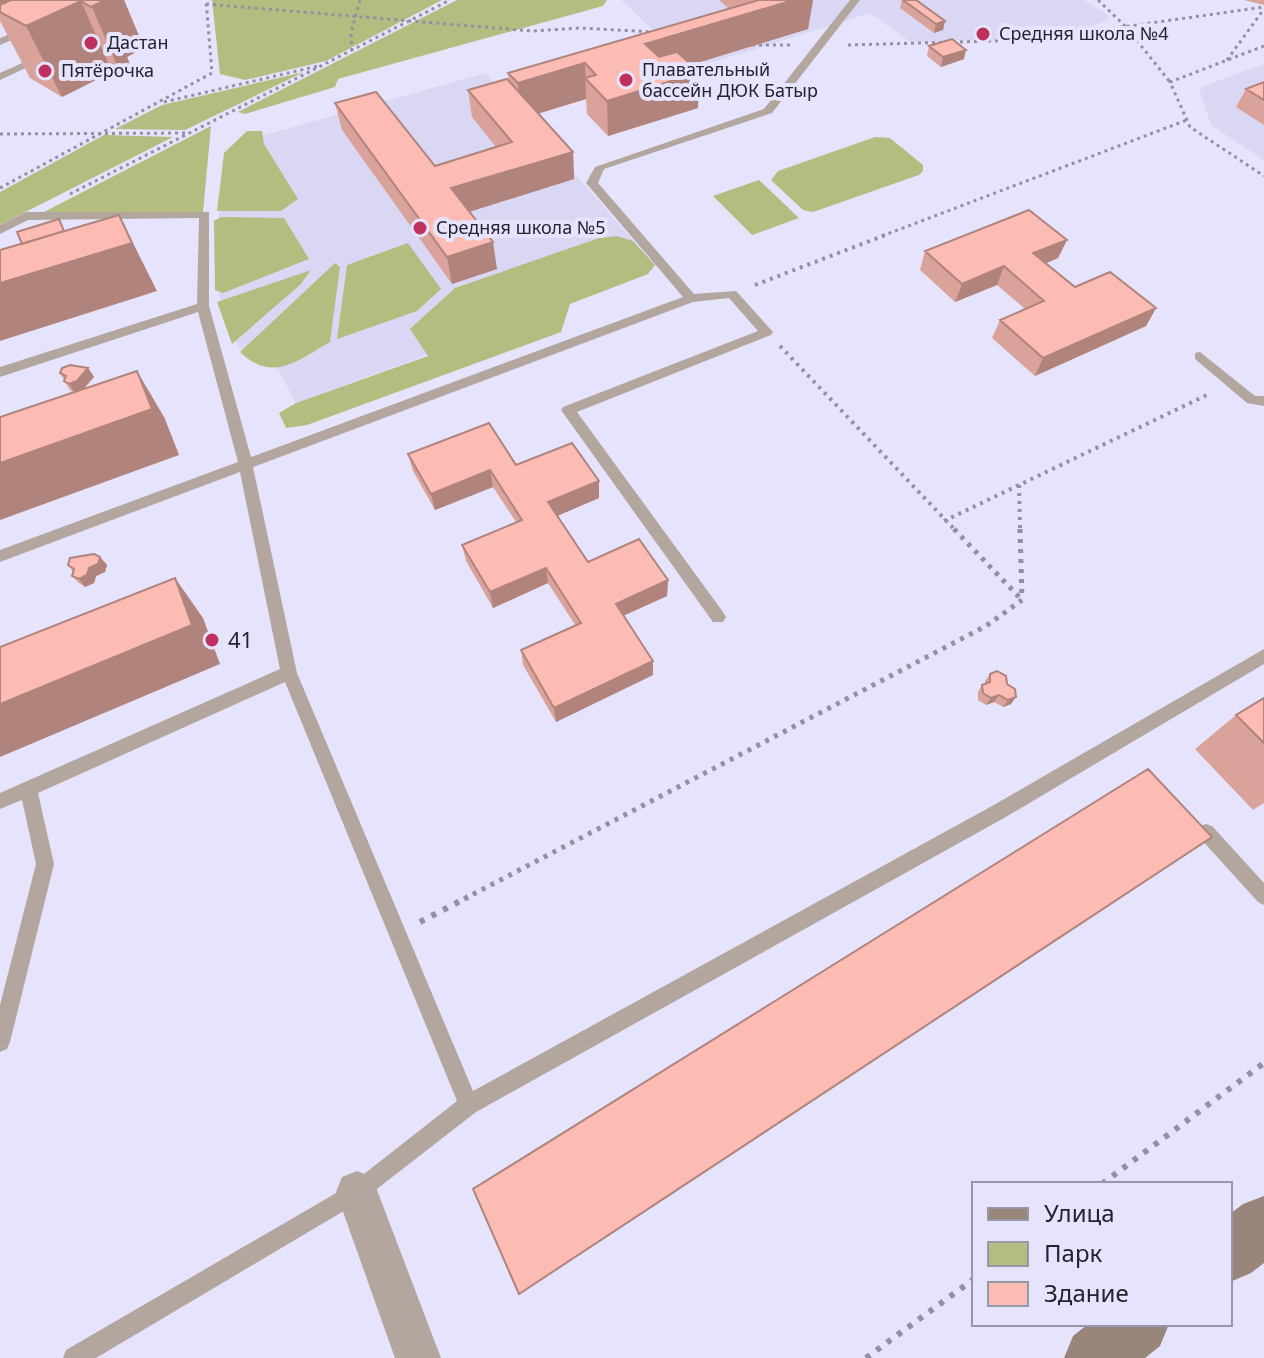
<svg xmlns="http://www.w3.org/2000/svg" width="1264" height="1358" font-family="'Noto Sans',sans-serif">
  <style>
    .built { fill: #dad7f5 }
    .green { fill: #b4bd80 }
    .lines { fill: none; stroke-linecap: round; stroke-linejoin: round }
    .path-far3 { stroke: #9290a2; stroke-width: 3; stroke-dasharray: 3 4; stroke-linecap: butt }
    .path-far2 { stroke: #9290a2; stroke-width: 4; stroke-dasharray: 3 5; stroke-linecap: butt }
    .path-far1 { stroke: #9290a2; stroke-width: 5; stroke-dasharray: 4 6; stroke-linecap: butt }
    .path { stroke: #9290a2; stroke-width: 6; stroke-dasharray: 5 8; stroke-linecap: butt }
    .lane { fill: #b3a69e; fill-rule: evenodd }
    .street { fill: #b3a69e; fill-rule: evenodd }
    .secondary { fill: #99867b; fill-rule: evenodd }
    .wall { fill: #d9a29a }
    .shaded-wall { fill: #b0847d }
    .building { fill: #fcbcb3; stroke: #b0847d; stroke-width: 2 }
    .poi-dot { fill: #be305d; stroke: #e6e4fc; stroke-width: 3 }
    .labels { text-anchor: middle; stroke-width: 8; stroke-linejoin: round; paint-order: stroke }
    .far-poi-label { font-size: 18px; fill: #24222d; stroke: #e6e4fc; text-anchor: start }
    .poi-label { font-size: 22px; fill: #24222d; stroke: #e6e4fc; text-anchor: start }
  </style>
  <rect width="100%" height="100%" fill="#e6e4fc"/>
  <path class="built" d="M621 0H1084L1109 16 1106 21 1059 37 910 42 871 13 694 68Z
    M1264 64V160L1211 125 1199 88Z
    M486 73 655 265 648 274 296 403 278 369 255 363 238 346 228 329 219 296V214L227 154 240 142Z"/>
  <path class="green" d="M212 0H442L326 61 245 80 220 74Z
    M457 0H607L603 6 338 79 335 87 245 114 238 112Z
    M304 72 185 130 115 129 162 105Z
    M211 126 203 212H44Z
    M247 131H262L264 144 298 199 281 211H217L224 153Z
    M104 135 173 137 0 225V192Z
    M875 137 890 138 923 165V171L919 175 813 212 803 210 771 180 778 171Z
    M759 180 799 218 752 235 713 196Z
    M221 217 284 218 309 259 223 293 215 290 214 221Z
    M617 236 633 241 655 265 648 274 570 304 561 332 307 425 286 428 279 413 296 403 428 356 410 329 455 288 599 238Z
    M408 243 441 289 417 311 337 339 347 265Z
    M335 263 340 267 330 342C297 361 272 383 240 352Z
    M311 270 301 284 232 344 217 302Z"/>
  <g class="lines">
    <path class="path-far3" d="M1098 0 1126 27 1170 82
      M206 4 532 31 580 28 655 32
      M752 45H794
      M848 45 1063 39 1115 28 1264 7
      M1264 46 1170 82 1190 127 1264 176
      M352 51 351 33 360 0
      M1227 60 1264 9
      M164 102 318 66
      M0 134 187 133
      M0 188 212 73 206 0
      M70 194 450 0
      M882 236 1187 120"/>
    <path class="path-far2" d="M755 285 888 234
      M780 346 956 531
      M1019 485 1020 531
      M944 521 1209 394"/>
    <path class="path-far1" d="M954 529 1022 600
      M1020 529 1022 599
      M464 899 986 626 1022 600"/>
    <path class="path" d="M420 922 468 897
      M1102 1184 1264 1063
      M866 1358 974 1279"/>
    <path class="lane" d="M850 0H860L772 113 604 169 598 183 694 294 736 291 773 332 771 335 577 412 723 612 726 617 723 622H713L561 410 563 407 758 331 729 298 693 302 253 467 297 673 473 1091 992 806 1264 649V664L1004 818 476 1112 364 1199 96 1358H63L66 1350 350 1185 457 1101 285 682 38 793 54 864 10 1042 7 1049 0 1052V1005L36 864 22 800 0 809V793L280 669 240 472 0 562V550L238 462 198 312 0 377V367L197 304 199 218 28 220 0 234V225L26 212H209V306L251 457 683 297 586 183 595 167 764 109Z
      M28 27 33 30 31 32 0 45V38Z
      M42 54 45 55V59L0 80V73Z
      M1200 352 1255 396H1264V406L1247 403 1195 359V353Z
      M1206 824 1212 826 1264 883V905L1258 902 1200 838 1197 832 1200 826Z"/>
    <path class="street" d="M357 1171 372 1177 441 1358H395L336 1192 342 1177Z"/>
    <path class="secondary" d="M1264 1196V1263L1251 1273 1230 1282V1214L1243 1204Z
      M1088 1324H1169L1160 1346 1145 1358H1064L1073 1336Z"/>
  </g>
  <path class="wall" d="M0 0H124L144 48 127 57 133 72 122 77 112 72 62 97 30 78 0 21Z
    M719 0H813L808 29 691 65 698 108 608 136 587 114 586 99 539 113 573 152 574 179 469 212 497 269 452 284 342 130 335 103 435 166 496 147 472 117 468 90 509 81 508 73 729 9Z
    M902 0H916L945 21 943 30 934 33 900 8Z
    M1244 0H1264V5Z
    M929 46 964 59 941 67 927 56Z
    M1264 82V125L1236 107 1246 89Z
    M1067 240 1058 258 1046 263 1075 287 1156 308 1146 326 1035 376 992 338 1000 320 1025 309 997 285 955 302 920 270 925 251Z
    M88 368 94 377 84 389 164 417 179 455 70 390 60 373Z
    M408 454 516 465 599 481V498L557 516 588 562 668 580 667 596 623 616 653 675 556 722 523 665 521 650 575 625 548 583 493 608 466 561 462 545 516 522 493 487 435 510 413 471Z
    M100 557 107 565 105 572 96 576 94 583 85 587 79 583 72 576 73 571 68 565Z
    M990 674 1011 704 1003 707 994 702 986 705 978 700V692L982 685 985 684V681Z
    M1264 698V803L1253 810 1195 749 1236 715Z"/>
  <path class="shaded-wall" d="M0 0H20L0 12Z
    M89 0H124L144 48 127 57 133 72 122 77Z
    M786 0H813L808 29 644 79 645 44Z
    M81 1 112 72 62 97 26 26Z
    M945 21 943 30 934 33 936 24Z
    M966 50 964 59 941 67 943 57Z
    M585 63 586 99 521 119 518 83Z
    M700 72 698 108 608 136 607 101Z
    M573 152 574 179 456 216 451 188Z
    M119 215 157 291 0 341V283Z
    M1067 240 1058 258 1026 272 1033 253Z
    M493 242 497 269 452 284 447 257Z
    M1004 266 997 285 955 302 962 284Z
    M1156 308 1146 326 1035 376 1043 358Z
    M88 368 94 377 82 390 75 393 69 384Z
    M137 371 164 417 179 455 0 520V463Z
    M490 470 493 487 435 510 431 494Z
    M599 481V498L550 519 548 502Z
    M100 557 107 565 105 572 96 576 94 583 85 587 79 579Z
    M546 568 548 583 493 608 490 592Z
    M175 578 203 618 220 664 0 757V704Z
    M668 580 667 596 616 619V604Z
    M653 661V675L556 722 554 708Z
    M999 695 994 702 986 705 991 698Z
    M1016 697 1011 704 1003 707 1008 700Z"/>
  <path class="building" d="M11 0H100L103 1 91 7 81 1 26 26 0 12V5Z
    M759 0H794L645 44 659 57 677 52 700 72 607 101 585 78 596 75 585 63 518 83 508 73Z
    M903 0H916L945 21 936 24Z
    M952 39 966 50 943 57 929 46Z
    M507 79 573 152 451 188 493 242 447 257 335 103 376 92 435 166 512 142 468 90Z
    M1264 82V100L1246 89Z
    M1029 210 1067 240 1033 253 1075 287 1110 272 1156 308 1043 358 1000 320 1044 301 1004 266 962 284 925 251Z
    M119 215 132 243 0 283V250Z
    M59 219 64 231 22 244 17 232Z
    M70 365 88 368 77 381 69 384 64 381 66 376 60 373 62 368Z
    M137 371 152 409 0 463V417Z
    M489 423 516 465 572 443 599 481 548 502 588 562 639 539 668 580 616 604 653 661 554 708 521 650 581 623 546 568 490 592 462 545 522 520 490 470 431 494 408 454Z
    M94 554 100 557 98 564 89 568 87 575 79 579 72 576 74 569 68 565 70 558Z
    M175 578 192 625 0 704V647Z
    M997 671 1006 676 1007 684 1015 689 1016 697 1008 700 999 695 991 698 983 693 982 685 990 682V674Z
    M1264 698V743L1236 715Z
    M1148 769 1212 837 519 1294 473 1189Z"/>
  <g class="poi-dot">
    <circle cx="983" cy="34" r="8"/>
    <circle cx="91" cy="43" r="8"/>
    <circle cx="45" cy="71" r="8"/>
    <circle cx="626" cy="80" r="8"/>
    <circle cx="420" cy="228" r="8"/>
    <circle cx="212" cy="640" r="8"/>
  </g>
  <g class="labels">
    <g class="far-poi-label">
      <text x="999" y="40">Средняя школа №4</text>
      <text x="107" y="49">Дастан</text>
      <text x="642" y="76">Плавательный<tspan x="642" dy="21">бассейн ДЮК Батыр</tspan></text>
      <text x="61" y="77">Пятёрочка</text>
      <text x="436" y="234">Средняя школа №5</text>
    </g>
    <g class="poi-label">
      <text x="228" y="648">41</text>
    </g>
  </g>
  <rect x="972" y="1182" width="260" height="144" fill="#e6e4fc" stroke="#9896a9" stroke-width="2"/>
  <rect x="988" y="1208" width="40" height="12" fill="#99867b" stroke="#9896a9" stroke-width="2"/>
  <text x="1044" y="1222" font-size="24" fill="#24222d">Улица</text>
  <rect x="988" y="1242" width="40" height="24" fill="#b4bd80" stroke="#9896a9" stroke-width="2"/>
  <text x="1044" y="1262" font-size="24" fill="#24222d">Парк</text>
  <rect x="988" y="1282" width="40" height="24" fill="#fcbcb3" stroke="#9896a9" stroke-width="2"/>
  <text x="1044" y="1302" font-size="24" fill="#24222d">Здание</text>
</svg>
